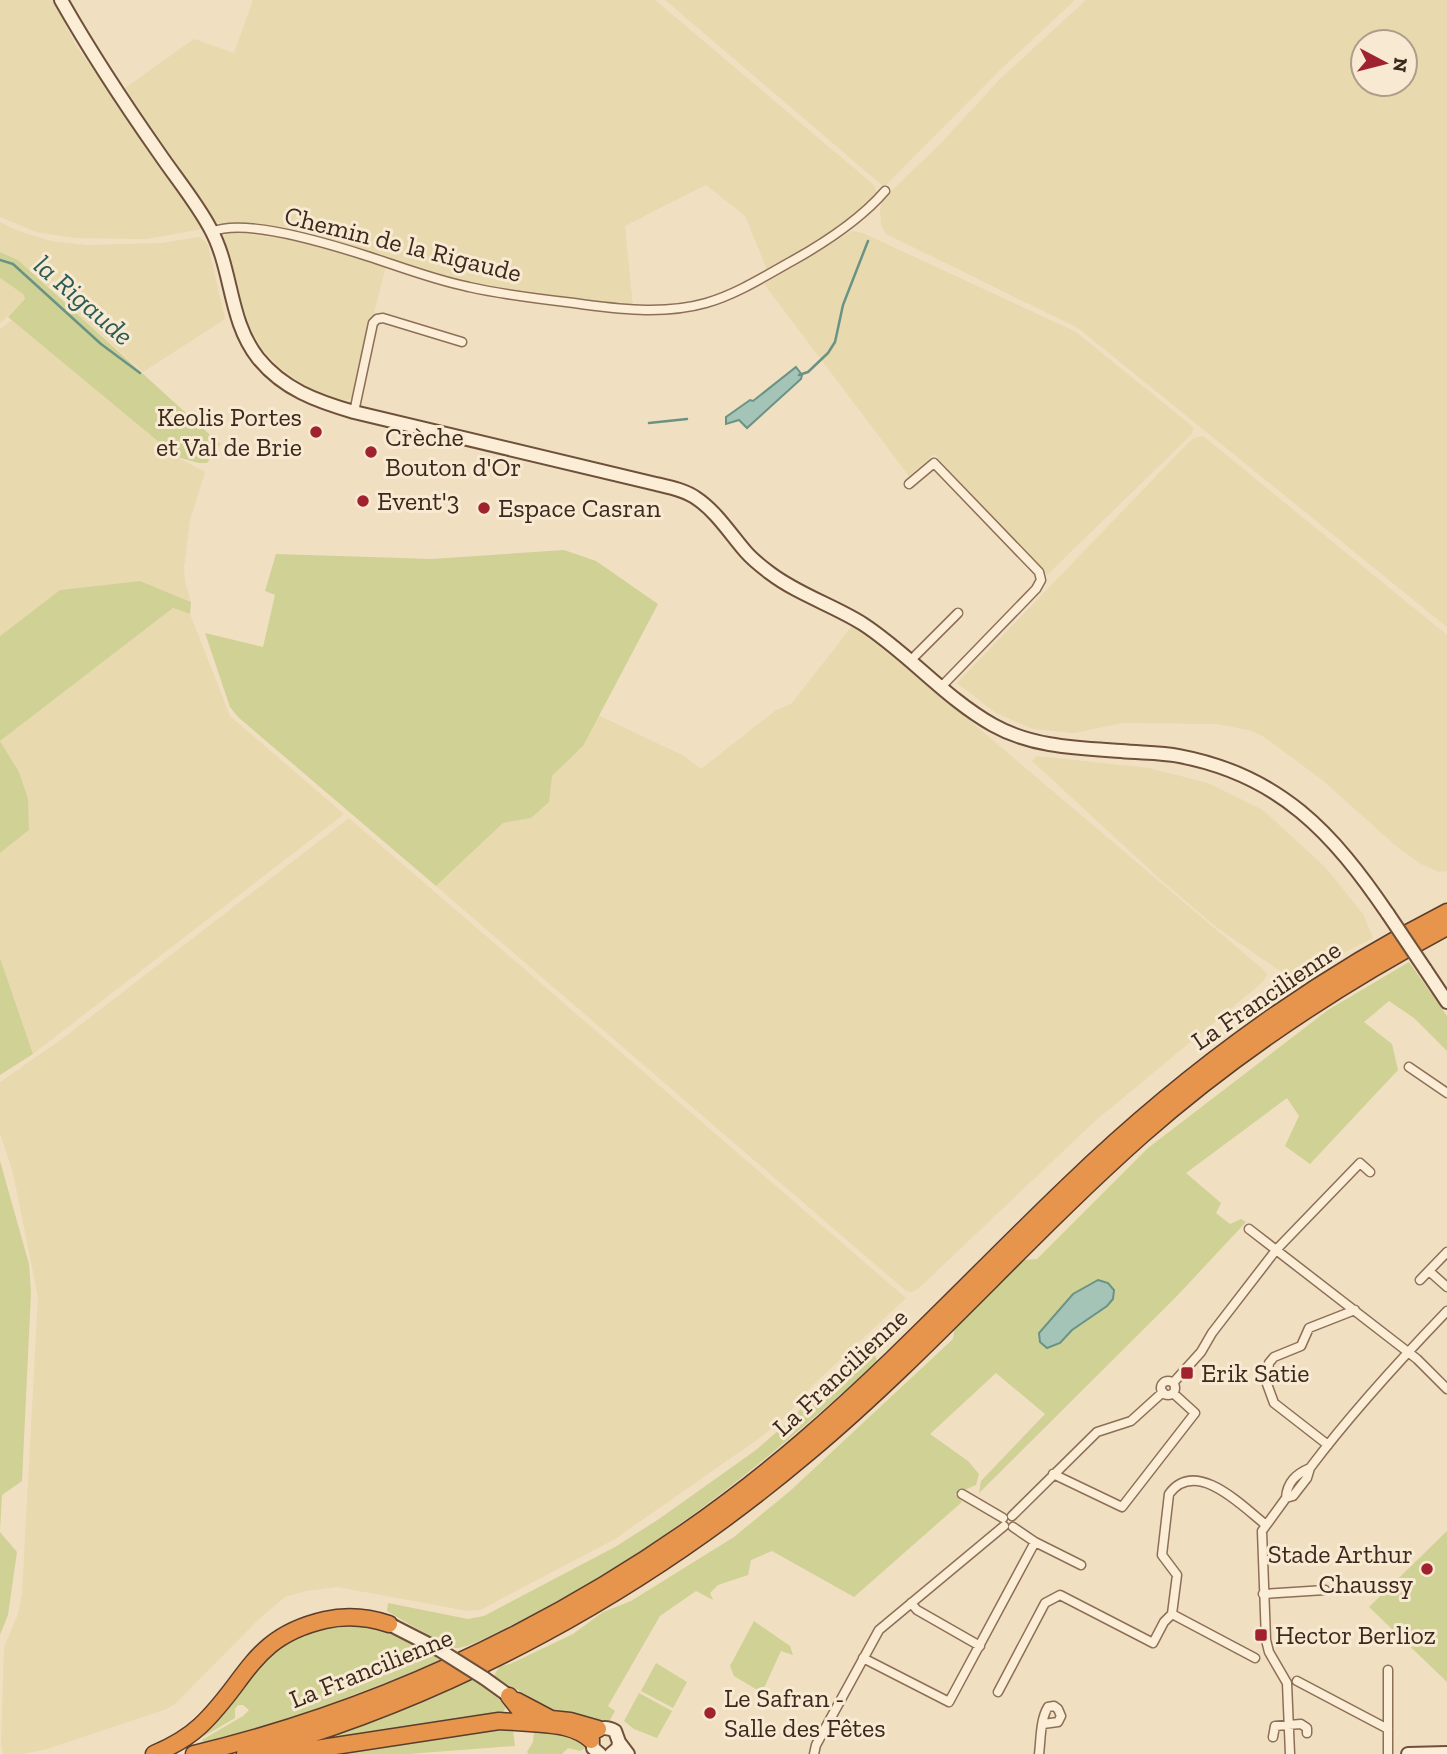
<svg xmlns="http://www.w3.org/2000/svg" width="1447" height="1754" font-family="'Zilla Slab',serif">
  <style>
    .farmland { fill: #e8d9af; fill-rule: evenodd }
    .green { fill: #cfd195; fill-rule: evenodd }
    .water { fill: #a5c4b8; stroke: #6a9385; stroke-width: 2 }
    .lines { fill: none; stroke-linecap: round; stroke-linejoin: round }
    .stream { stroke: #6a9385; stroke-width: 2.5 }
    .street-casing { stroke: #8d6f57; stroke-width: 11 }
    .secondary-casing { stroke: #6f503b; stroke-width: 16 }
    .highway-casing { stroke: #5a3d2c; stroke-width: 19 }
    .street { stroke: #fbedd6; stroke-width: 8 }
    .secondary { stroke: #fbedd6; stroke-width: 12 }
    .highway { stroke: #e7944c; stroke-width: 16 }
    .secondary-bridge-casing { stroke: #6f503b; stroke-width: 16; stroke-linecap: butt }
    .secondary-bridge { stroke: #fbedd6; stroke-width: 12 }
    .poi-dot { fill: #a1222f; stroke: #f8ead2; stroke-width: 2.5 }
    .labels { text-anchor: middle; stroke-width: 6; stroke-linejoin: round; paint-order: stroke }
    .street-label { font-size: 26px; fill: #3c291d; stroke: #f8ead2 }
    .poi-label { font-size: 26px; fill: #3c291d; stroke: #f8ead2; text-anchor: start }
    .water-label { font-size: 28px; font-style: italic; fill: #2b5c55; stroke: #f8ead2 }
  </style>
  <rect width="100%" height="100%" fill="#f1dfc2"/>
  <path class="farmland" d="M0 0H53L76 46 195 211 202 225V229L147 239 75 238 36 232 0 217Z
    M253 0H655L874 185 877 194 852 219 817 244 768 272 745 216 706 185 625 226 633 308 545 298 464 282 388 260 260 228 216 223 125 88 194 39 234 53Z
    M665 0H1075L1003 67 884 187Z
    M1086 0H1447V627L1078 328 886 234 881 225 880 211 882 200 942 142 1001 78ZM1363 42H1405V84H1363Z
    M0 222 19 231 51 241 87 245 161 243 200 237 208 245 225 319 143 372 18 260 0 252Z
    M852 231 863 233 1076 332 1193 427 1192 434 1047 575 934 454 909 476 764 284Z
    M227 232 279 238 320 246 386 266 352 399 341 401 308 388 280 368 261 348 247 322 237 295 223 238Z
    M0 278 23 294 25 300 0 323Z
    M12 320 177 457 205 472 190 520 184 568 185 581 191 602 140 581 60 590 0 636V329Z
    M1203 436 1447 635V871L1439 872 1421 864 1396 846 1321 779 1264 737 1252 731 1217 724 1123 723 1074 733 1033 729 996 713 957 683 1187 444 1194 438Z
    M173 608 190 614 230 716 344 814 33 1054 0 958V853L29 830 28 800 19 772 0 741Z
    M853 625 943 698 1265 971 1267 975 1263 982 1095 1121 918 1289 911 1292 906 1291 436 886 503 823 531 818 552 776 583 746 598 715 684 756 701 769 776 710 791 704Z
    M1037 756 1149 768 1208 783 1263 810 1326 868 1363 914 1373 938 1294 978 1283 973 1216 927 1161 880 1032 761Z
    M349 818 906 1298 813 1385 787 1415 761 1437 615 1539 480 1610 468 1611 337 1587 306 1591 285 1597 259 1619 175 1704 164 1710 47 1749 23 1754H3L1 1744 4 1647 18 1614 22 1593 38 1297 13 1173 0 1133V1082L62 1039Z"/>
  <path class="green" d="M0 252 18 260 220 444 207 463H199L177 457 8 317 25 299 23 294 0 278Z
    M564 550 596 561 658 604 583 746 552 776 549 802 531 818 503 823 436 886 238 717 230 707 205 633 263 647 275 595 265 591 276 554 432 559Z
    M140 581 191 602 190 614 173 608 0 741 19 772 28 799 29 830 0 853V636L60 590Z
    M0 958 33 1054 0 1075Z
    M1409 962 1447 1016V1051L1414 1018 1389 1001 1364 1022 1392 1044 1398 1070 1310 1164 1285 1146 1299 1116 1287 1098 1186 1173 1221 1203 1216 1213 1230 1224 1241 1219 1246 1222 1176 1297 979 1493 981 1481 1045 1414 996 1373 930 1434 968 1461 979 1474 976 1485 955 1494 962 1502 854 1597 772 1551 751 1560 748 1575 718 1585 710 1593 713 1600 696 1591 660 1616 608 1706 615 1711 610 1720C582 1729 553 1716 528 1702L529 1696 493 1677 500 1666 510 1664 573 1634 603 1612 631 1601 734 1537 790 1491 953 1339 955 1326 1024 1260 1037 1259 1148 1148 1328 1010ZM1108 1283 1107 1306 1072 1330 1060 1343Z
    M0 1161 29 1264 31 1292 22 1481 2 1495 0 1530Z
    M885 1325 879 1344 874 1350 877 1362C765 1463 652 1556 516 1623 502 1629 470 1648 457 1648 451 1649 397 1617 387 1611L388 1603 468 1619 484 1616 615 1547 659 1519 756 1450 794 1417 811 1396Z
    M1447 1531V1682L1369 1607Z
    M0 1532 17 1552 8 1615 0 1635Z
    M754 1621 790 1646 793 1655 781 1651 763 1690 759 1691 734 1676 730 1666Z
    M358 1623C390 1635 416 1640 444 1660L278 1724 205 1745 202 1740 243 1716 249 1710 243 1705H238L235 1709V1718L199 1739 198 1733C227 1698 257 1653 299 1632 315 1623 340 1624 358 1623Z
    M656 1663 687 1682 673 1708 641 1691Z
    M471 1678 507 1705 501 1716 313 1743V1741Z
    M639 1693 672 1711 657 1738 634 1729 624 1721Z
    M502 1728 513 1731 515 1746 408 1754H326Z
    M555 1728 589 1746 580 1751 568 1748 562 1754H529L527 1752 533 1742 534 1731Z"/>
  <path class="water" d="M796 367 802 375 801 379 747 428 739 420 726 424V417L750 400 753 401Z
    M1098 1280 1108 1283 1114 1290 1113 1299 1107 1306 1072 1330 1060 1343 1047 1348 1040 1342 1039 1333 1073 1294Z"/>
  <g class="lines">
    <path class="stream" d="M0 260 13 264 101 344 140 373
      M799 375 808 372 828 353 835 342 843 305 868 241
      M649 423 687 419"/>
    <g class="street-casing">
      <path id="street" d="M212 232C244 217 333 245 367 256 401 267 434 280 469 287 504 295 539 299 574 303 616 309 664 315 706 303 737 294 765 276 792 261 826 242 860 220 885 191
        M354 412 373 323 377 319 383 318 462 342
        M909 484 934 463 1039 572 1041 580 1036 589 941 687
        M910 661 958 613
        M1409 1067 1447 1093
        M1249 1229 1417 1359 1447 1389
        M1429 1271 1447 1287
        M1420 1280 1447 1252
        M1161 1388a7 7 0 1 1 14 0a7 7 0 1 1-14 0Z
        M1173 1383 1201 1352 1212 1333 1276 1250 1360 1163 1370 1172
        M1328 1445 1274 1403 1267 1384 1269 1363 1274 1357 1301 1346 1309 1328 1355 1310
        M1053 1474 1122 1507 1195 1413 1173 1393
        M962 1494 1003 1518
        M1286 1498C1287 1482 1296 1474 1310 1468
        M1012 1516 1097 1432 1131 1421 1163 1392
        M1013 1527 1035 1542 1081 1565
        M1263 1594 1325 1590
        M911 1603 917 1610 980 1646
        M1172 1614 1177 1575 1162 1555 1169 1494C1196 1457 1243 1507 1266 1525
        M1172 1614 1255 1658
        M863 1658 949 1702 1035 1542
        M1388 1670V1754
        M1297 1681 1388 1729
        M998 1692 1045 1603 1060 1595 1153 1643 1164 1622 1172 1614
        M1273 1737 1275 1726 1301 1724 1307 1728V1733
        M814 1754 816 1745 879 1630 1004 1526
        M1039 1754C1041 1739 1040 1720 1048 1707L1054 1706 1058 1709 1061 1716 1058 1722 1043 1724
        M1290 1754 1287 1683 1269 1652 1266 1640 1262 1531 1286 1498 1293 1496 1307 1478 1310 1468C1352 1412 1399 1361 1447 1311"/>
    </g>
    <g class="secondary-casing">
      <path id="secondary" d="M61 0C91 53 124 103 159 153 176 178 196 202 210 228 233 269 228 320 258 358 283 389 316 401 354 412L656 484C669 487 685 490 696 498 716 511 731 535 746 552 753 560 762 567 770 573 799 595 833 605 863 624 909 654 945 698 993 725 1032 747 1077 748 1121 751 1140 753 1160 752 1179 756 1280 775 1333 833 1388 914
        M1425 969 1447 1002
        M389 1624 438 1649
        M484 1678 509 1696
        M600 1754 593 1748 592 1736C598 1727 606 1726 615 1731L619 1742 628 1754
        M611 1754 618 1748 619 1742
        M1408 1754 1447 1753"/>
    </g>
    <g class="highway-casing">
      <path id="highway" d="M509 1696 530 1723C553 1725 574 1725 591 1740
        M517 1701 551 1719 570 1721 598 1729
        M154 1754C171 1747 187 1738 200 1726 248 1681 251 1637 325 1620 347 1615 368 1617 389 1624
        M194 1754C416 1701 630 1590 803 1441 897 1360 980 1270 1069 1185 1181 1077 1308 983 1447 912
        M245 1754C451 1698 646 1590 809 1452 926 1354 1027 1237 1142 1135 1235 1053 1338 985 1447 927
        M283 1754 499 1721 530 1723"/>
    </g>
    <use href="#street" class="street"/>
    <use href="#secondary" class="secondary"/>
    <use href="#highway" class="highway"/>
    <g class="secondary-bridge-casing">
      <path id="secondary-bridge" d="M1388 914 1425 969
        M438 1649 484 1678"/>
    </g>
    <use href="#secondary-bridge" class="secondary-bridge"/>
  </g>
  <g class="poi-dot">
    <circle cx="316" cy="432" r="7"/>
    <circle cx="371" cy="452" r="7"/>
    <circle cx="363" cy="501" r="7"/>
    <circle cx="484" cy="508" r="7"/>
    <rect x="1180" y="1366" width="14" height="14" rx="3.5"/>
    <circle cx="1427" cy="1569" r="7"/>
    <rect x="1254" y="1628" width="14" height="14" rx="3.5"/>
    <circle cx="710" cy="1713" r="7"/>
  </g>
  <g class="labels">
    <g class="street-label">
      <text transform="translate(403 244) rotate(14)" y="9">Chemin de la Rigaude</text>
      <text transform="translate(1266 995) rotate(-34)" y="9">La Francilienne</text>
      <text transform="translate(840 1372) rotate(-43)" y="9">La Francilienne</text>
      <text transform="translate(371 1668) rotate(-22)" y="9">La Francilienne</text>
    </g>
    <g class="poi-label">
      <text x="302" y="426" text-anchor="end">Keolis Portes<tspan x="302" dy="30">et Val de Brie</tspan></text>
      <text x="385" y="446">Crèche<tspan x="385" dy="30">Bouton d'Or</tspan></text>
      <text x="377" y="510">Event'3</text>
      <text x="498" y="517">Espace Casran</text>
      <text x="1201" y="1382">Erik Satie</text>
      <text x="1413" y="1563" text-anchor="end">Stade Arthur<tspan x="1413" dy="30">Chaussy</tspan></text>
      <text x="1275" y="1644">Hector Berlioz</text>
      <text x="724" y="1707">Le Safran -<tspan x="724" dy="30">Salle des Fêtes</tspan></text>
    </g>
    <g class="water-label">
      <text transform="translate(84 300) rotate(41)" y="10">la Rigaude</text>
    </g>
  </g>
  <g transform="translate(1384 63) rotate(97)"><circle r="33" fill="#f8ead2" stroke="#ad9d8a" stroke-width="2"/>
  <path d="M0-5L12 26L0 18L-12 26Z" fill="#a1222f"/>
  <text y="-10" font-size="19" font-weight="bold" text-anchor="middle" fill="#3c291d">N</text>
  </g>
</svg>
